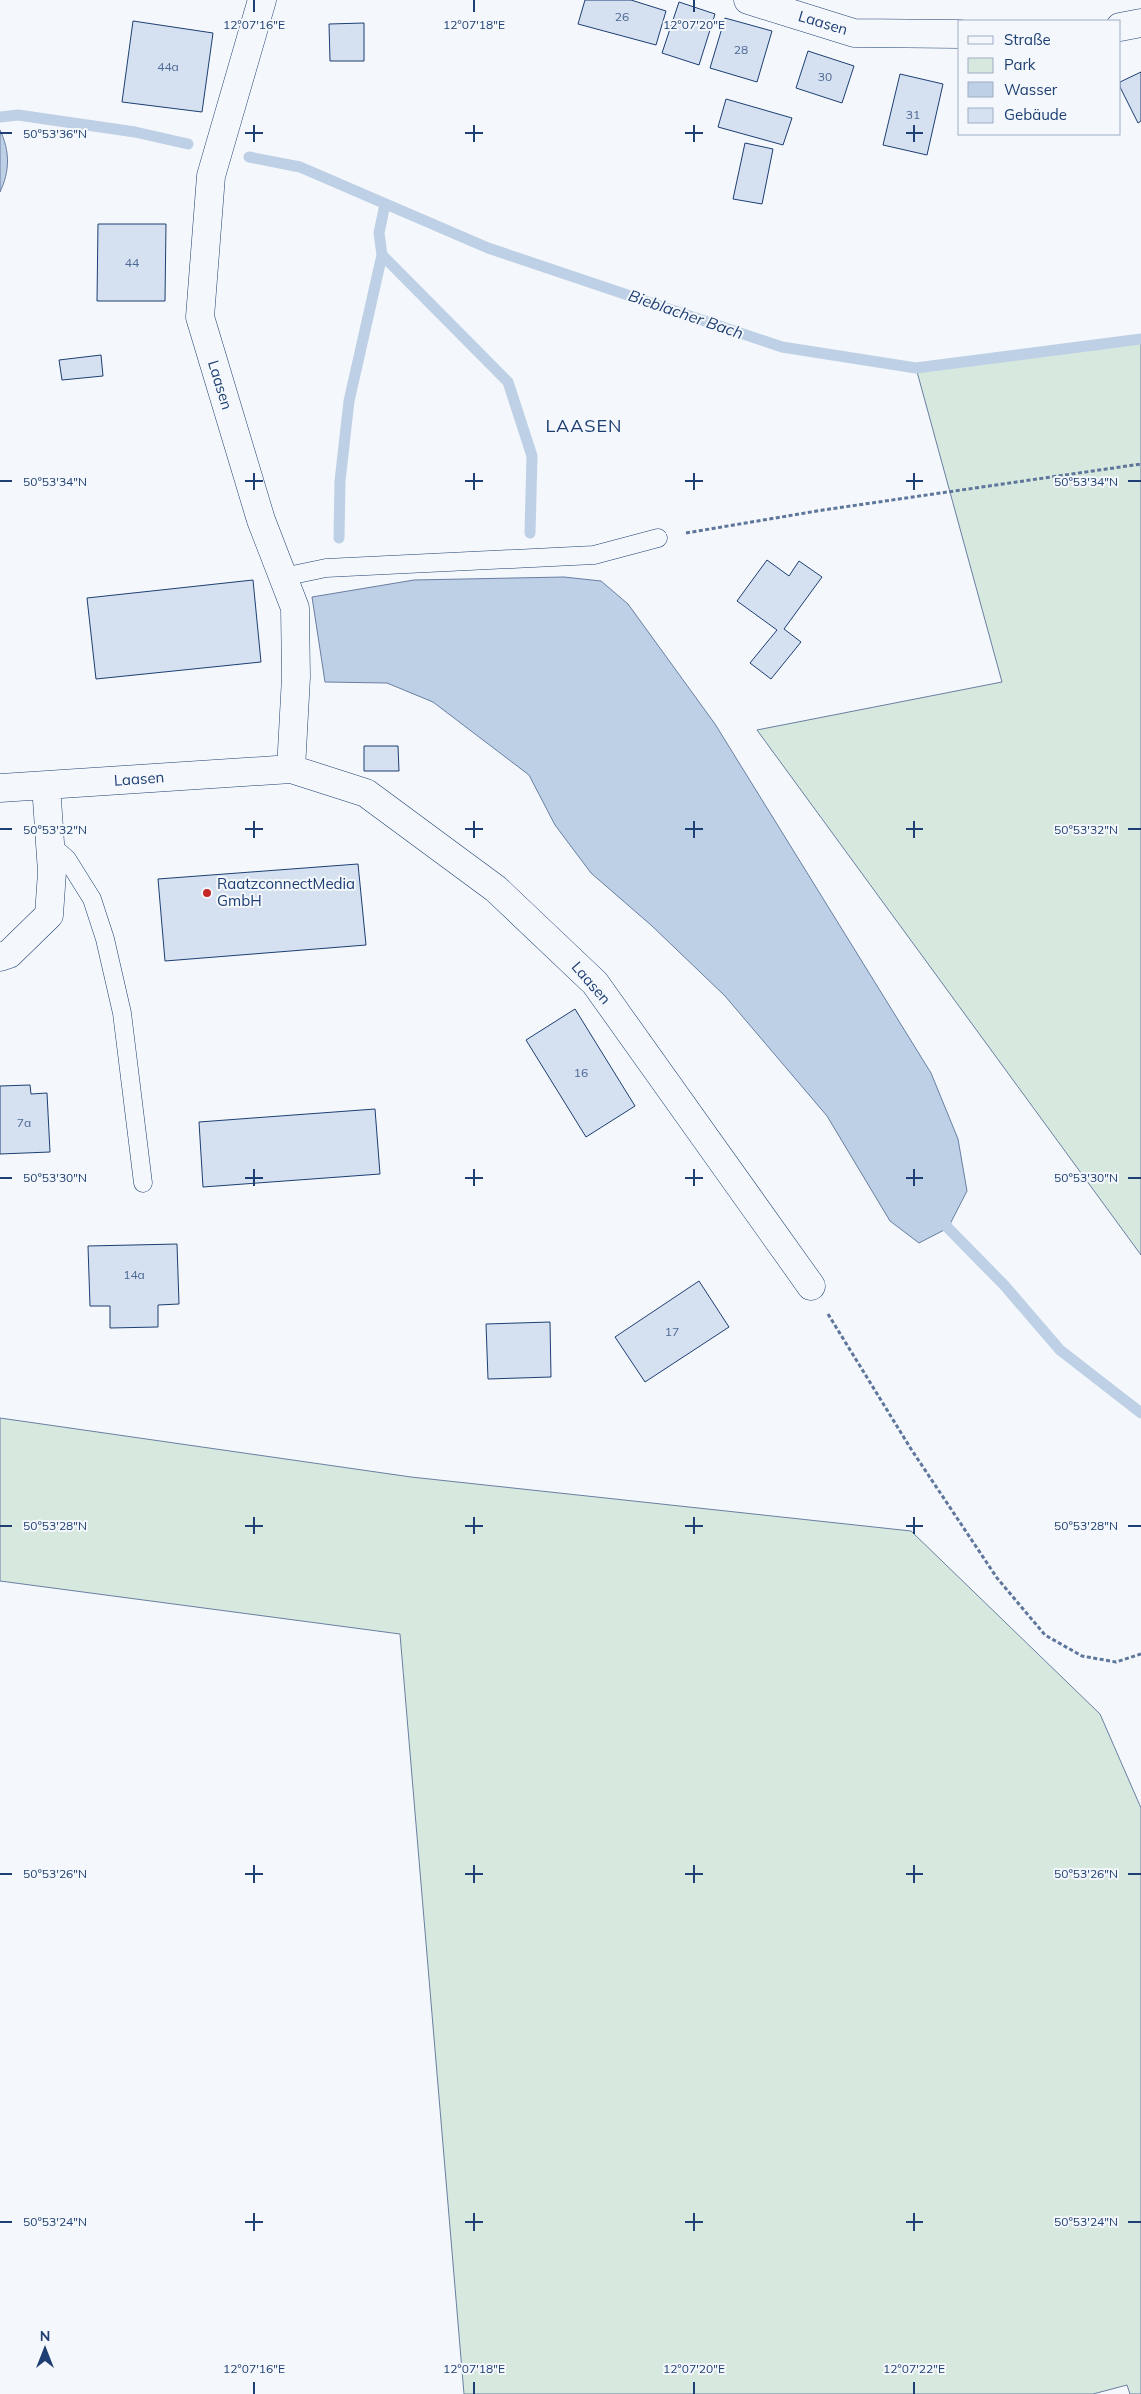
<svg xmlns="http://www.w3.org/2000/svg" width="1141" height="2394" font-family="Mulish,sans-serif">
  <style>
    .green { fill: #d7e8df; stroke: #687fa3 }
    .water { fill: #bed0e5; stroke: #687fa3 }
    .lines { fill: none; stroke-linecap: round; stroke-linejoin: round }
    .stream { stroke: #bed0e5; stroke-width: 11 }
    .building { fill: #d5e0f0; stroke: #1d3f73 }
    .service-casing { stroke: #1d3f73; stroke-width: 19 }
    .minor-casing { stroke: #1d3f73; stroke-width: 29 }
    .path { stroke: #5e769c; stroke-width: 3; stroke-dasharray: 4 2.5; stroke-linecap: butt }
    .service { stroke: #f4f7fb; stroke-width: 18 }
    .minor { stroke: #f4f7fb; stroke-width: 28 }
    .ticks { fill: none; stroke: #1d3f73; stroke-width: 2 }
    .poi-dot { fill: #c62828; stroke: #f4f7fb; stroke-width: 2 }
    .labels { text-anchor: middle; stroke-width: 4; stroke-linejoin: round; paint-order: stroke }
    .number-label { font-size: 12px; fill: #4b6792 }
    .street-label { font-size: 15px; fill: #1d3f73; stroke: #f4f7fb }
    .poi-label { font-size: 15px; fill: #1d3f73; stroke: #f4f7fb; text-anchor: start }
    .water-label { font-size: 16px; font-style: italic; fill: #1d3f73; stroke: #f4f7fb }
    .quarter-label { font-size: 18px; letter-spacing: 1px; fill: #1d3f73; stroke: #f4f7fb }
    .ticks-label { font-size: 12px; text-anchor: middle; fill: #1d3f73; stroke: #f4f7fb; stroke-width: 4; stroke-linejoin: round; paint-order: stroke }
  </style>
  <rect width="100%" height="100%" fill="#f4f7fb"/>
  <path class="green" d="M1141 336V1255L757 730 1002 682 916 368Z
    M0 1418 411 1477 911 1531 1100 1714 1141 1808V2394H1130L1127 2385 1093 2394H464L400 1634 0 1581Z"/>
  <path class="water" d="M0 130C10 151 10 171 0 192Z
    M564 577 601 581 628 604 715 724 931 1073 958 1139 967 1191 948 1228 919 1243 890 1221 827 1116 725 996 652 926 591 873 555 825 529 775 433 702 387 683 325 682 312 597 414 580Z"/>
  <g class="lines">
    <path class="stream" d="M0 117 18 115 135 132 188 144
      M249 157 300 167 488 248 782 347 916 368 1141 339
      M385 204 379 233 382 255 508 382 532 456 530 533
      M339 538 340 481 349 401 382 255
      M940 1215 948 1228 1004 1285 1060 1350 1141 1413"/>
  </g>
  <path class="building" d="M585 0H631L666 11 656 45 578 24Z
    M679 2 715 14 699 65 662 53Z
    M725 18 772 31 757 82 710 68Z
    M133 21 213 33 202 112 122 102Z
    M364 23V61H330L329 24Z
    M808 51 854 66 842 103 796 88Z
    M1141 72V121L1138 123 1120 87V82Z
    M900 74 943 84 927 155 883 145Z
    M726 99 792 118 783 145 718 127Z
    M745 143 773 149 762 204 733 199Z
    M98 224H166L165 301H97Z
    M101 355 103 376 62 380 59 360Z
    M767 560 789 576 799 561 822 577 784 629 801 642 771 679 750 663 777 630 737 601Z
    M253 580 261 662 96 679 87 598Z
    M364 746H398L399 771H364Z
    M358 864 366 945 165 961 158 879Z
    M575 1009 635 1106 586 1137 526 1040Z
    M30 1085 31 1094 47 1093 50 1152 0 1154V1086Z
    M375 1109 380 1174 203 1187 199 1122Z
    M177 1244 179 1304 158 1305V1327L110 1328V1306H90L88 1246Z
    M699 1281 729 1327 645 1382 615 1337Z
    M550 1322 551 1377 488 1379 486 1324Z"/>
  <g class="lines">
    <g class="service-casing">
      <path id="service" d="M283 577 326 568 594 555 658 538
        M50 844 67 859 92 899 105 939 122 1013 143 1183"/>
    </g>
    <g class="minor-casing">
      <path id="minor" d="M748 0 854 33 960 34
        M1120 27 1141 23
        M291 769 366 793 496 889 595 983 811 1286
        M0 788 291 769 296 677 295 608 261 520 200 317 211 176 262 0
        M0 957 9 954 49 915 52 872 46 785"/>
    </g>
    <path class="path" d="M686 533 823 510 1141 464
      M828 1314 911 1449 997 1578 1045 1635 1082 1656 1116 1662 1141 1654"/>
    <use href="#service" class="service"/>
    <use href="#minor" class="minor"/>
  </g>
  <path class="ticks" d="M254 0V12M474 0V12M694 0V12M254 125V142M474 125V142M694 125V142M914 125V142M0 133H12M245 133H263M465 133H483M685 133H703M906 133H923M254 473V490M474 473V490M694 473V490M914 473V490M0 481H12M245 481H263M465 481H483M685 481H703M906 481H923M1128 481H1141M254 821V838M474 821V838M694 821V838M914 821V838M0 829H12M245 829H263M465 829H483M685 829H703M906 829H923M1128 829H1141M254 1169V1186M474 1169V1186M694 1169V1186M914 1169V1186M0 1178H12M245 1178H263M465 1178H483M685 1178H703M906 1178H923M1128 1178H1141M254 1517V1534M474 1517V1534M694 1517V1534M914 1517V1534M0 1526H12M245 1526H263M465 1526H483M685 1526H703M906 1526H923M1128 1526H1141M254 1865V1883M474 1865V1883M694 1865V1883M914 1865V1883M0 1874H12M245 1874H263M465 1874H483M685 1874H703M906 1874H923M1128 1874H1141M254 2213V2231M474 2213V2231M694 2213V2231M914 2213V2231M0 2222H12M245 2222H263M465 2222H483M685 2222H703M906 2222H923M1128 2222H1141M254 2382V2394M474 2382V2394M694 2382V2394M914 2382V2394"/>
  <circle class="poi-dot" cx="207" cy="893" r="5"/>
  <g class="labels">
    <g class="number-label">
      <text x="622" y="21">26</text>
      <text x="741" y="54">28</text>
      <text x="168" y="71">44a</text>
      <text x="825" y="81">30</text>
      <text x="913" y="119">31</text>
      <text x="132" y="267">44</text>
      <text x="581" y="1077">16</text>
      <text x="24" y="1127">7a</text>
      <text x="134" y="1279">14a</text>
      <text x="672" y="1336">17</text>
    </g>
    <g class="street-label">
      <text transform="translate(823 23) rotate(17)" y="5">Laasen</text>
      <text transform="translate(220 385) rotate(73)" y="5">Laasen</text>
      <text transform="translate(139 779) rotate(-4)" y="5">Laasen</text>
      <text transform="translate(591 983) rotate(49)" y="5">Laasen</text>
    </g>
    <g class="poi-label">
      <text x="217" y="889">RaatzconnectMedia<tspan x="217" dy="17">GmbH</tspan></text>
    </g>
    <g class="water-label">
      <text transform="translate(686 314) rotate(19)" y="6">Bieblacher Bach</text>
    </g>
    <g class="quarter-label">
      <text x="584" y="432">LAASEN</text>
    </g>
  </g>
  <g class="ticks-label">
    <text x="254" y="29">12°07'16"E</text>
    <text x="474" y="29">12°07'18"E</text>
    <text x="694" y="29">12°07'20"E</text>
    <text x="55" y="138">50°53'36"N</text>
    <text x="55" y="486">50°53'34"N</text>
    <text x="1086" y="486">50°53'34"N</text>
    <text x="55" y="834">50°53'32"N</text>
    <text x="1086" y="834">50°53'32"N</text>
    <text x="55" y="1182">50°53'30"N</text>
    <text x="1086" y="1182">50°53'30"N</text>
    <text x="55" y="1530">50°53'28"N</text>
    <text x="1086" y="1530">50°53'28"N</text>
    <text x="55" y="1878">50°53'26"N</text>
    <text x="1086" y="1878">50°53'26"N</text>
    <text x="55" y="2226">50°53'24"N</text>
    <text x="1086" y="2226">50°53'24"N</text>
    <text x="254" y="2373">12°07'16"E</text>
    <text x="474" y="2373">12°07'18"E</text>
    <text x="694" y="2373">12°07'20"E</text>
    <text x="914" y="2373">12°07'22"E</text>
  </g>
  <rect x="958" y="20" width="162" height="115" fill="#f4f7fb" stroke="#9eadc5"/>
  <rect x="968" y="36" width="25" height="8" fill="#f4f7fb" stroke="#9eadc5"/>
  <text x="1004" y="45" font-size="15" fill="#1d3f73">Straße</text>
  <rect x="968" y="58" width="25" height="15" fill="#d7e8df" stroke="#9eadc5"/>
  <text x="1004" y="70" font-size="15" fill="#1d3f73">Park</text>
  <rect x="968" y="82" width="25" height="15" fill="#bed0e5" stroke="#9eadc5"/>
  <text x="1004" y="95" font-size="15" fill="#1d3f73">Wasser</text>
  <rect x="968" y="108" width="25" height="15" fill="#d5e0f0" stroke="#9eadc5"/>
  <text x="1004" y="120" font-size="15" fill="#1d3f73">Gebäude</text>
  <g transform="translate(45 2349)" stroke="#f4f7fb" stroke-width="4" paint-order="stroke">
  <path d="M0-4L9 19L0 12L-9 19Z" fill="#1d3f73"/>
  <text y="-8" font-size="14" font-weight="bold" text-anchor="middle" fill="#1d3f73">N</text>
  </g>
</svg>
